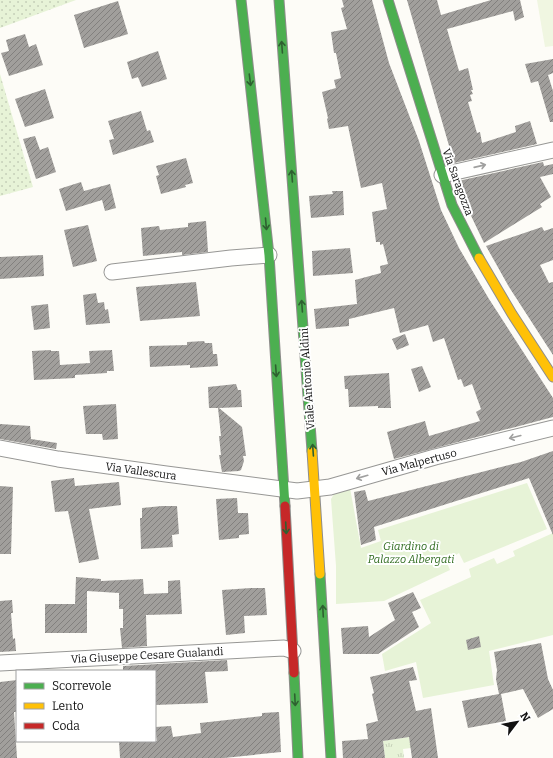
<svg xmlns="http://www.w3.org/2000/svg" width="553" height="758" font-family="Bitter,serif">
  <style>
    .grass { fill: url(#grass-tufts) }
    .park { fill: url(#park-dots) }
    .garden { fill: #e7f3d7 }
    .pitch { fill: #f0f6e1 }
    .building { fill: url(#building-hatch) }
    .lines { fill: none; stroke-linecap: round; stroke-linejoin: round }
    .street-casing { stroke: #979795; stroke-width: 17 }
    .fast-casing { stroke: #8e8d8b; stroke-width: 11 }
    .slow-casing { stroke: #8e8d8b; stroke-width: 11 }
    .jam-casing { stroke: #8e8d8b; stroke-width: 11 }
    .street { stroke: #fffffe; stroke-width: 15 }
    .fast { stroke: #4caf50; stroke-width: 9 }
    .slow { stroke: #ffc107; stroke-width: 9 }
    .jam { stroke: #c62828; stroke-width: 9 }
    .oneway { stroke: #2e6030 }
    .oneway2 { stroke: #a0a09f }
    .labels { text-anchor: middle; stroke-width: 4; stroke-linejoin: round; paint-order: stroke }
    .street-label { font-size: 11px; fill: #111; stroke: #fff }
    .park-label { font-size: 11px; font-style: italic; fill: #2f6b1f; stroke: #fff }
  </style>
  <defs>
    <pattern id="grass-tufts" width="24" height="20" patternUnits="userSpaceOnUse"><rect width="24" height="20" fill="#e7f3d7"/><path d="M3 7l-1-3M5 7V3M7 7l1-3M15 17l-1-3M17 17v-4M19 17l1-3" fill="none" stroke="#c5cfb8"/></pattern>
    <pattern id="park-dots" width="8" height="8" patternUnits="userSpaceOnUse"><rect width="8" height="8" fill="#e7f3d7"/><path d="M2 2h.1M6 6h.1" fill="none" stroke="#c5cfb8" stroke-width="1.8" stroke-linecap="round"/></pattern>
    <pattern id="building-hatch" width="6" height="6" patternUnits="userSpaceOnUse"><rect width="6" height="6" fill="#a19f9c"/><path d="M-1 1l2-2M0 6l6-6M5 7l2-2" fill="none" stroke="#82807e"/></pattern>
  </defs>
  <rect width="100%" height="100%" fill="#fdfcf7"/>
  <path class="grass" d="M409 737 411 748 403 749 404 758H385L383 741Z"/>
  <path class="park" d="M0 0H76L0 28Z
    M0 74 33 187 0 196Z"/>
  <path class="garden" d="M527 483 547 529 464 563 459 553 446 561 450 570 384 601 336 604V566L331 499 334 494 350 488 361 548 381 541 378 530Z
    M553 533V635L489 651 494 685 423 698 416 662 385 671 382 654 431 623 420 600 471 577 469 569 494 558 497 564 515 556 513 551Z"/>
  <path class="pitch" d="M537 0H553V46L545 47Z"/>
  <path class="building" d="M342 0H372L389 63 419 141 441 210 459 248 489 299 553 398V417L394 459 387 432 425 421 429 436 480 421 476 412 481 409 472 384 464 387 461 379 458 380 444 338 433 342 428 325 400 333 394 308 349 319V326L316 329 314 309 357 304 355 280 381 273 380 266 388 264 383 244 380 245V242H376L372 212 387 209 382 183 361 188 348 126 329 129 327 119 328 118 322 92 336 88 334 80 341 78 336 53H334L331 32 347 29 341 8 344 7Z
    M407 0H437L441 15 491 0H520L524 17 515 21 513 11 447 29 459 71 468 68 473 90H471L473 94 470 95 472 101 468 102 477 133 480 132 482 143 516 132 515 126 530 121 537 144 454 163Z
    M118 1 128 34 84 48 74 15Z
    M25 34 29 47 36 44 43 65 9 76 1 53 9 51 6 40Z
    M158 51 167 79 142 87 138 77 132 79 127 62Z
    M553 59V73L548 75 553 91V122H550L538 81 531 83 525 64Z
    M45 89 54 118 25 127 15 99Z
    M141 111 147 131 150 130 154 142 113 155 109 140 114 139 108 121Z
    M35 136 40 150 48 147 56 172 36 179 23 139Z
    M186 158 193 183 185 185 186 187 161 194 156 176 159 175 156 166Z
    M543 162 544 166 553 164V174L540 177 551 197 540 204 542 207 484 243 464 201 458 181Z
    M81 182 84 191 110 184 116 208 105 211 102 200 66 211 59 189Z
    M332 191H343L344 215 311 218 309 196 333 194Z
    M206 221 208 252 182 255V252L143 256 141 228 159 226 160 230 188 227V223Z
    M88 225 97 261 73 267 64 230Z
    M542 227 544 231 553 228V260L540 265 549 283 553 282V355L509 287 486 246Z
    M350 248 353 273 313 276 312 251Z
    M43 255 44 276 0 279V257Z
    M196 282 200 316 140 321 136 287Z
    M96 293 98 303 104 302 105 310 108 309 110 323 86 325 83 295Z
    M48 304 50 328 34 330 31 306Z
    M405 334 409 345 397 350 392 339Z
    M204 341 205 343H212L213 354H217L218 366 190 368V365L150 367 149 346 187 345V342Z
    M51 350V351H59L60 365 90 363 89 351 112 350 114 371H107V373L75 375V378L34 380 32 351Z
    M422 366 431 387 419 392 411 369Z
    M389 373 391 408H378V406L349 407 348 389H345L344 376Z
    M236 384 238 390H241L242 407 219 408 242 427 246 456H243L244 461 241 470 239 471 222 472 219 455H221L219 436H221L218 408H209L208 387Z
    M116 404 118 439 103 440 102 434H86L83 406Z
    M0 424 30 426 31 439 57 443 56 449 0 439Z
    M553 451V535L529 478 374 527 376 540 361 545 354 492 365 490 368 501 521 462Z
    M74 478 75 486 119 482 121 505 89 509 99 559 79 563 68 511 55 512 51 481Z
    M0 486 13 487 11 554H0Z
    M237 498 238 513H248L249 534 239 535V538L219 540 216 499Z
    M162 506H177L179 534 172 535 173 547 141 549 140 518H142V508Z
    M76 577 101 579V581L143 579 144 594 168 593V581L180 580 182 614 146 615 147 646 122 648 120 628H123V609H119V593L87 591V633H45V604H75Z
    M251 588H265L267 615 244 616 245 633 226 635 222 590Z
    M413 592 421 608 412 612 419 627 378 654H343L341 628 368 626 369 637 395 620 388 603Z
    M12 600 13 613H11L13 639 15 638 16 651 0 652V601Z
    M479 636 481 647 468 650 466 640Z
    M541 643 548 679 553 690V709L538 718 523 689 501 694 506 721 468 728 462 701 499 694 496 679 497 670 494 652Z
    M227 660 228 671 205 672 208 703 155 705V671H123V666Z
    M413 667 417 680 409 681 416 711 431 708 438 758H412L409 737 383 741 385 758H343L342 741 368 739 366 724 378 721 372 694 374 693 370 677Z
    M17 680V712H14L17 758H0V682Z
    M279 712 281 752 224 758H120L119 741H157L155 727 171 726 173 737 201 733 200 723 262 716V713Z"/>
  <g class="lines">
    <g class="street-casing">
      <path id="street" d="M442 175 553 150
        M112 272 231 258 269 255
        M0 448 58 459 166 474 297 491 330 487 435 457 553 428
        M0 663 284 648 293 651"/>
    </g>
    <g class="fast-casing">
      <path id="fast" d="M241 0 269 255 285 506
        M279 0 312 451
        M388 0 452 205 479 258
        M320 574 331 758
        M294 673 298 758"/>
    </g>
    <g class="slow-casing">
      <path id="slow" d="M479 258 512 314 553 377
        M312 451 320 574"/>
    </g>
    <g class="jam-casing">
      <path id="jam" d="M285 506 294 673"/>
    </g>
    <use href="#street" class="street"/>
    <use href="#fast" class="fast"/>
    <use href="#slow" class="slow"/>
    <use href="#jam" class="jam"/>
  </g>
  <defs><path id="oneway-shaft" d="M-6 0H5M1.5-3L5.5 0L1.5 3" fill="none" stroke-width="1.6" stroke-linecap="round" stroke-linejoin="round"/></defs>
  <g class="oneway">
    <use href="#oneway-shaft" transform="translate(282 47) rotate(-94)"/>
    <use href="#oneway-shaft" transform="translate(250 80) rotate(83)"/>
    <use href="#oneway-shaft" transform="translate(292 176) rotate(-94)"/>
    <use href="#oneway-shaft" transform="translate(266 224) rotate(85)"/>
    <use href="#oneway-shaft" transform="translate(302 306) rotate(-94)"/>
    <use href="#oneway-shaft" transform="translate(276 371) rotate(86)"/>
    <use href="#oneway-shaft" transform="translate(313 450) rotate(-94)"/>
    <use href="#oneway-shaft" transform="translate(286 528) rotate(87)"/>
    <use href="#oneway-shaft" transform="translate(323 611) rotate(-93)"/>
    <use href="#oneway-shaft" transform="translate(295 700) rotate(87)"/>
  </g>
  <g class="oneway2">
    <use href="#oneway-shaft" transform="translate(480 166) rotate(-13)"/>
    <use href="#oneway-shaft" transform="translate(515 437) rotate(166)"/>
    <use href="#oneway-shaft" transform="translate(362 477) rotate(164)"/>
  </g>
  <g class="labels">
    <g class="street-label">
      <text transform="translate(458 182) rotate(70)" y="4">Via Saragozza</text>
      <text transform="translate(307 379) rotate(-94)" y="4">Viale Antonio Aldini</text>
      <text transform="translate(419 462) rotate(-15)" y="4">Via Malpertuso</text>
      <text transform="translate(141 471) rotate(8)" y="4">Via Vallescura</text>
      <text transform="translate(147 655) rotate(-3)" y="4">Via Giuseppe Cesare Gualandi</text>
    </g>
    <g class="park-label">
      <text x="411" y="550">Giardino di<tspan x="411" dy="13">Palazzo Albergati</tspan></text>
    </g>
  </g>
  <rect x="16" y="670" width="140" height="72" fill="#ffffff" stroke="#a0a0a0"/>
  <rect x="24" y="683" width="20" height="6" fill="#4caf50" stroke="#a0a0a0"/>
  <text x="52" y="690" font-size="12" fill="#111111">Scorrevole</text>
  <rect x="24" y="703" width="20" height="6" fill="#ffc107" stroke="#a0a0a0"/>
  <text x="52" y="710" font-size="12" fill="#111111">Lento</text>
  <rect x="24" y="723" width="20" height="6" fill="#c62828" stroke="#a0a0a0"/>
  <text x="52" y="730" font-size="12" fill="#111111">Coda</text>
  <g transform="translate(517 722) rotate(58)" stroke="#ffffff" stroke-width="3" paint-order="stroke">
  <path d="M0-3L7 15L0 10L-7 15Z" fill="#111111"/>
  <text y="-6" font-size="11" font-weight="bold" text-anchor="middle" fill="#111111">N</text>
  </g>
</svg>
